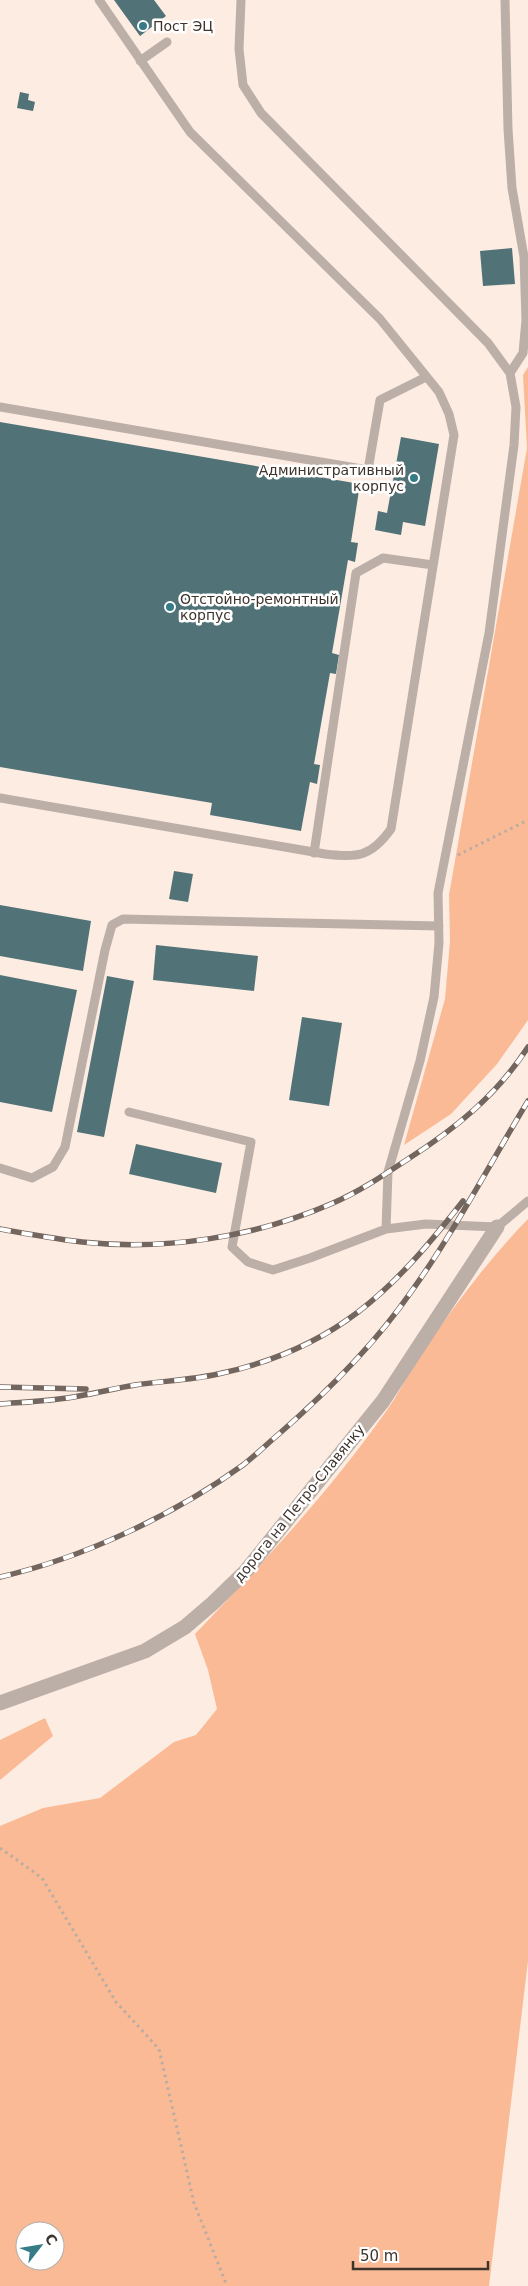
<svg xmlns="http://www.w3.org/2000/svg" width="528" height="2286" font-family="'DejaVu Sans',sans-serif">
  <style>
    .green { fill: #faba95; fill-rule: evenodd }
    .building { fill: #517277 }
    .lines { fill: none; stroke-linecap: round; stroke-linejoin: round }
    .path { stroke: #bbaca3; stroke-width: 3; stroke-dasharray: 2.5 4; stroke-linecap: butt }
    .service { stroke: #bcafa8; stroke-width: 9 }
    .minor { stroke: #bcafa8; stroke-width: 15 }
    .rail-casing { stroke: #73665f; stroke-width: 5.5 }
    .rail { stroke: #fff; stroke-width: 4; stroke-dasharray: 11; stroke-linecap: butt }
    .poi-dot { fill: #357c87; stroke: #fff; stroke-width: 2 }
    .labels { text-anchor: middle; stroke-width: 5; stroke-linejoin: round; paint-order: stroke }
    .poi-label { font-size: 14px; fill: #3f342d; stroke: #fff; text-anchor: start }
    .street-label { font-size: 14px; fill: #3f342d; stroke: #fff }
  </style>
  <rect width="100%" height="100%" fill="#fdece2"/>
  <path class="green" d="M528 367V1020L497 1064 451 1114 404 1145 445 999 450 941 449 895 527 448 523 375Z
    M528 1219V1961L489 2286H0V1826L43 1808 100 1798 174 1742 196 1735 217 1709 208 1670 195 1634C263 1563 330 1491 387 1410 397 1396 405 1380 414 1365 448 1314 485 1263 528 1219ZM25 2231H55V2261H25Z
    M45 1718 53 1736 0 1780V1740Z"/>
  <path class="building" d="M114 0H154L166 16 140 36Z
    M20 92 29 94 28 100 35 102 33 111 17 108Z
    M512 248 515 284 483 286 480 251Z
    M0 422 360 484 351 542 358 543 355 562 348 560 332 653 339 655 336 674 330 673 314 764 320 765 317 784 310 782 301 831 210 815 212 803 0 767Z
    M401 437 439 444 425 526 403 522 401 535 375 530 378 511 387 513Z
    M174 871 193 874 188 902 169 899Z
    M0 905 91 921 83 971 0 956Z
    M156 945 258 956 254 991 153 980Z
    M0 975 77 990 52 1112 0 1102Z
    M107 976 134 981 104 1137 77 1132Z
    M302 1017 342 1023 329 1106 289 1100Z
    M136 1144 222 1163 216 1193 129 1174Z"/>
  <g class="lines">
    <path class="path" d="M458 855 528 820
      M0 1848 42 1878 116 2002 159 2049 194 2203 227 2286"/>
    <path class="service" d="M241 0 239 49 243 85 261 113 488 343 510 373 516 407 514 445 489 633 438 893 439 943 434 997 420 1061 388 1172 386 1229
      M505 0 508 129 512 188 524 257 526 320 523 353 510 373
      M140 61 167 42
      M0 407 368 470 380 400 426 377
      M0 798 325 854C357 858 371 857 391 829L454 435 449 414 439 392 380 319 190 132 99 0
      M314 853 356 573 383 558 433 565
      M129 1112 251 1142 232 1247 248 1262 273 1270 310 1258 386 1229 426 1224 497 1227 528 1201
      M0 1168 32 1178 53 1167 65 1147 105 950 112 925 123 919 439 926"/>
    <path class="minor" d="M0 1703 145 1651 185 1627 213 1603 245 1572 383 1401 497 1227"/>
    <g class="rail-casing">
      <path id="rail" d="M0 1229C27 1234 55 1239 82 1242 166 1251 256 1237 333 1203 359 1192 384 1175 408 1159 455 1129 497 1095 528 1047
        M0 1387 86 1389
        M0 1404C26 1402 53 1401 79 1396 98 1393 116 1388 135 1385 163 1381 191 1380 218 1374 335 1349 392 1292 463 1201
        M0 1577C83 1558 174 1515 243 1465 256 1455 268 1443 280 1433 328 1391 375 1344 411 1292 455 1231 489 1165 528 1101"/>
    </g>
    <use href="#rail" class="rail"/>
  </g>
  <g class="poi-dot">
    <circle cx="143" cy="26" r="5"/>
    <circle cx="414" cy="478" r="5"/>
    <circle cx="170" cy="607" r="5"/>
  </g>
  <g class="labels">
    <g class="poi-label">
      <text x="153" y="31">Пост ЭЦ</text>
      <text x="404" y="475" text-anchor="end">Административный<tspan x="404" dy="16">корпус</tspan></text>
      <text x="180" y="604">Отстойно-ремонтный<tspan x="180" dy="16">корпус</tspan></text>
    </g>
    <g class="street-label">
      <text transform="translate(299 1503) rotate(-51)" y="5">дорога на Петро-Славянку</text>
    </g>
  </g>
  <g transform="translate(40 2246) rotate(59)"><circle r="24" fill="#ffffff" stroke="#b2aeab"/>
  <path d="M0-4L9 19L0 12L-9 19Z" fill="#357c87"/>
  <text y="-8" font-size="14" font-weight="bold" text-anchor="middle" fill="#3f342d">С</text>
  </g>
  <path d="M353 2261v8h135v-8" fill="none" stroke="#3f342d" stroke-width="2.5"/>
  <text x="360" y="2261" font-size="15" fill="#3f342d" stroke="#ffffff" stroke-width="4" paint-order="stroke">50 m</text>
</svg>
